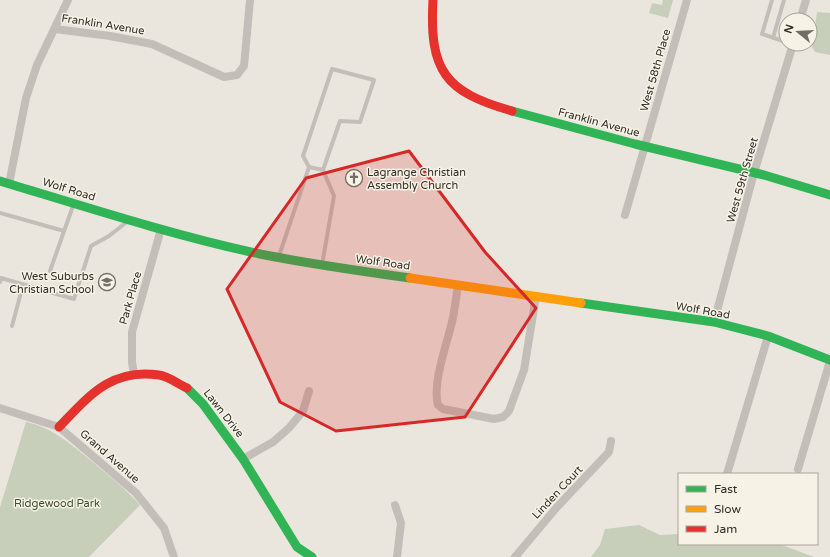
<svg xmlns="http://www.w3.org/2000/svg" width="830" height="557" font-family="'Varela Round',sans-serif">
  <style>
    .green { fill: #c7ceba }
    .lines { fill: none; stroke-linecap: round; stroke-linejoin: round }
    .lane { stroke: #c3bfb8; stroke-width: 4 }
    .street { stroke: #c3bfb8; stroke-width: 8 }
    .fast { stroke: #30b455; stroke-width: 9 }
    .slow { stroke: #ff9f0a; stroke-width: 9 }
    .jam { stroke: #e5322d; stroke-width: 9 }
    .marked { fill: #d62828; fill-opacity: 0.2; stroke: #d62828; stroke-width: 3; stroke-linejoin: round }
    .labels { text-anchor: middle; stroke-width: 3; stroke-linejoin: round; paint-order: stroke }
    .street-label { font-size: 11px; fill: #322d27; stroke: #f7f2e6 }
    .poi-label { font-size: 11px; fill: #322d27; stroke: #f7f2e6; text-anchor: start }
    .park-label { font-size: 11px; fill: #3c4e2e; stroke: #f7f2e6 }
  </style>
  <rect width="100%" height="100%" fill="#eae6de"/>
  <path class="green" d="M663 0H673L668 18 649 13 652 3 662 5Z
    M817 12 830 13V55L815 52 812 47Z
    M26 422C54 428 73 446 94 463 110 477 126 489 140 505L89 557H0V507Z
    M639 525 660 535 679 534V544H779L814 557H591L600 545 605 529Z"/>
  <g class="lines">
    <path class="lane" d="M772 0 762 34 786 42
      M773 38 784 0
      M0 213 64 231
      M279 256 309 167 303 156 332 69 374 80 360 122 340 121 323 170 309 167
      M322 265 334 196 323 170
      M50 271 74 203
      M0 282 1 278 74 299 91 246 109 236 128 221
      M12 326 23 285"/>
    <path class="street" d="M800 20 806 0
      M55 29 110 36 152 44 224 77 237 75 244 66 250 0
      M9 184 26 98 37 65 68 0
      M625 215 687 0
      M458 285C456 297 455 310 452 322 447 344 432 383 438 405L443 409 494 419 503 417 509 411 524 370 536 296
      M714 322 754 173 793 44
      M134 374 132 362V332L161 229
      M0 408 59 427 136 493 164 528 174 557
      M243 459 273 442 289 428 303 411 309 391
      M798 469 830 361
      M727 474 768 336
      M395 505 401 523 397 557
      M515 557 557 507 609 452 611 441"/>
    <path class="fast" d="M512 111 635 144 764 175 830 195
      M0 181C86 207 172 235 260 254 310 264 360 271 410 278
      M581 303 714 322 768 336 830 360
      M187 388 203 404 243 459 297 547 312 557"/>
    <path class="slow" d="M410 278 581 303"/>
    <path class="jam" d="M433 0C429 71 445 92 512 111
      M59 427C89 396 111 368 159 375 168 376 178 384 187 388"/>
  </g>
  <path class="marked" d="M409 151 485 252 536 308 465 417 336 431 280 402 227 289 306 178Z"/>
  <defs>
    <g id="church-ring" transform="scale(0.9)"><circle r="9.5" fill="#f7f2e6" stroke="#726e67" stroke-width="1.5"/><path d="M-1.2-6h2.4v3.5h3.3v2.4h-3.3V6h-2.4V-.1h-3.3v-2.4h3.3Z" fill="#726e67"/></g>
    <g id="school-ring" transform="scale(0.9)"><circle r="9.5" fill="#f7f2e6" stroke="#726e67" stroke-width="1.5"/><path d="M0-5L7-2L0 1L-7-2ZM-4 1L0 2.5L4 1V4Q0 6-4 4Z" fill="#726e67"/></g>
  </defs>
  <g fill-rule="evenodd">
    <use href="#church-ring" x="354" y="178"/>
    <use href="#school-ring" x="107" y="282"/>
  </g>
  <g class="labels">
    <g class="street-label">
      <text transform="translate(103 24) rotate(9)" y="4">Franklin Avenue</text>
      <text transform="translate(655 70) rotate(-74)" y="4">West 58th Place</text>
      <text transform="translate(599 122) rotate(15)" y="4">Franklin Avenue</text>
      <text transform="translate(742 180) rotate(-74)" y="4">West 59th Street</text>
      <text transform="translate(69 189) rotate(17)" y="4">Wolf Road</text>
      <text transform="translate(383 262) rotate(8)" y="4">Wolf Road</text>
      <text transform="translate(130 298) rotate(-74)" y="4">Park Place</text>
      <text transform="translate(703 310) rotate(10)" y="4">Wolf Road</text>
      <text transform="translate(224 413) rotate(52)" y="4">Lawn Drive</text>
      <text transform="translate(110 456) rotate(41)" y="4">Grand Avenue</text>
      <text transform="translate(557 492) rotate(-47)" y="4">Linden Court</text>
    </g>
    <g class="poi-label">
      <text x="367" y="176">Lagrange Christian<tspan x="367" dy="13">Assembly Church</tspan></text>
      <text x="94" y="280" text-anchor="end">West Suburbs<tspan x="94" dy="13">Christian School</tspan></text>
    </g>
    <g class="park-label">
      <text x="57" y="507">Ridgewood Park</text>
    </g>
  </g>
  <rect x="678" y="473" width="140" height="72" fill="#f7f2e6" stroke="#a8a39a"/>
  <rect x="686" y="486" width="20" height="6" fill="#30b455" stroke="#a8a39a"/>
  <text x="714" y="493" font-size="12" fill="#322d27">Fast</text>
  <rect x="686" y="506" width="20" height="6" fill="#ff9f0a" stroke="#a8a39a"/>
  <text x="714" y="513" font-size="12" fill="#322d27">Slow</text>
  <rect x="686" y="526" width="20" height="6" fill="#e5322d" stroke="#a8a39a"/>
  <text x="714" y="533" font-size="12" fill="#322d27">Jam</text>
  <g transform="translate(798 32) rotate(288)"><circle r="19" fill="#f7f2e6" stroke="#a8a39a"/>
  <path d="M0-3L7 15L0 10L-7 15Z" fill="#726e67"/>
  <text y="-6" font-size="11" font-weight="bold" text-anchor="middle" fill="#322d27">N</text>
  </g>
</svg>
